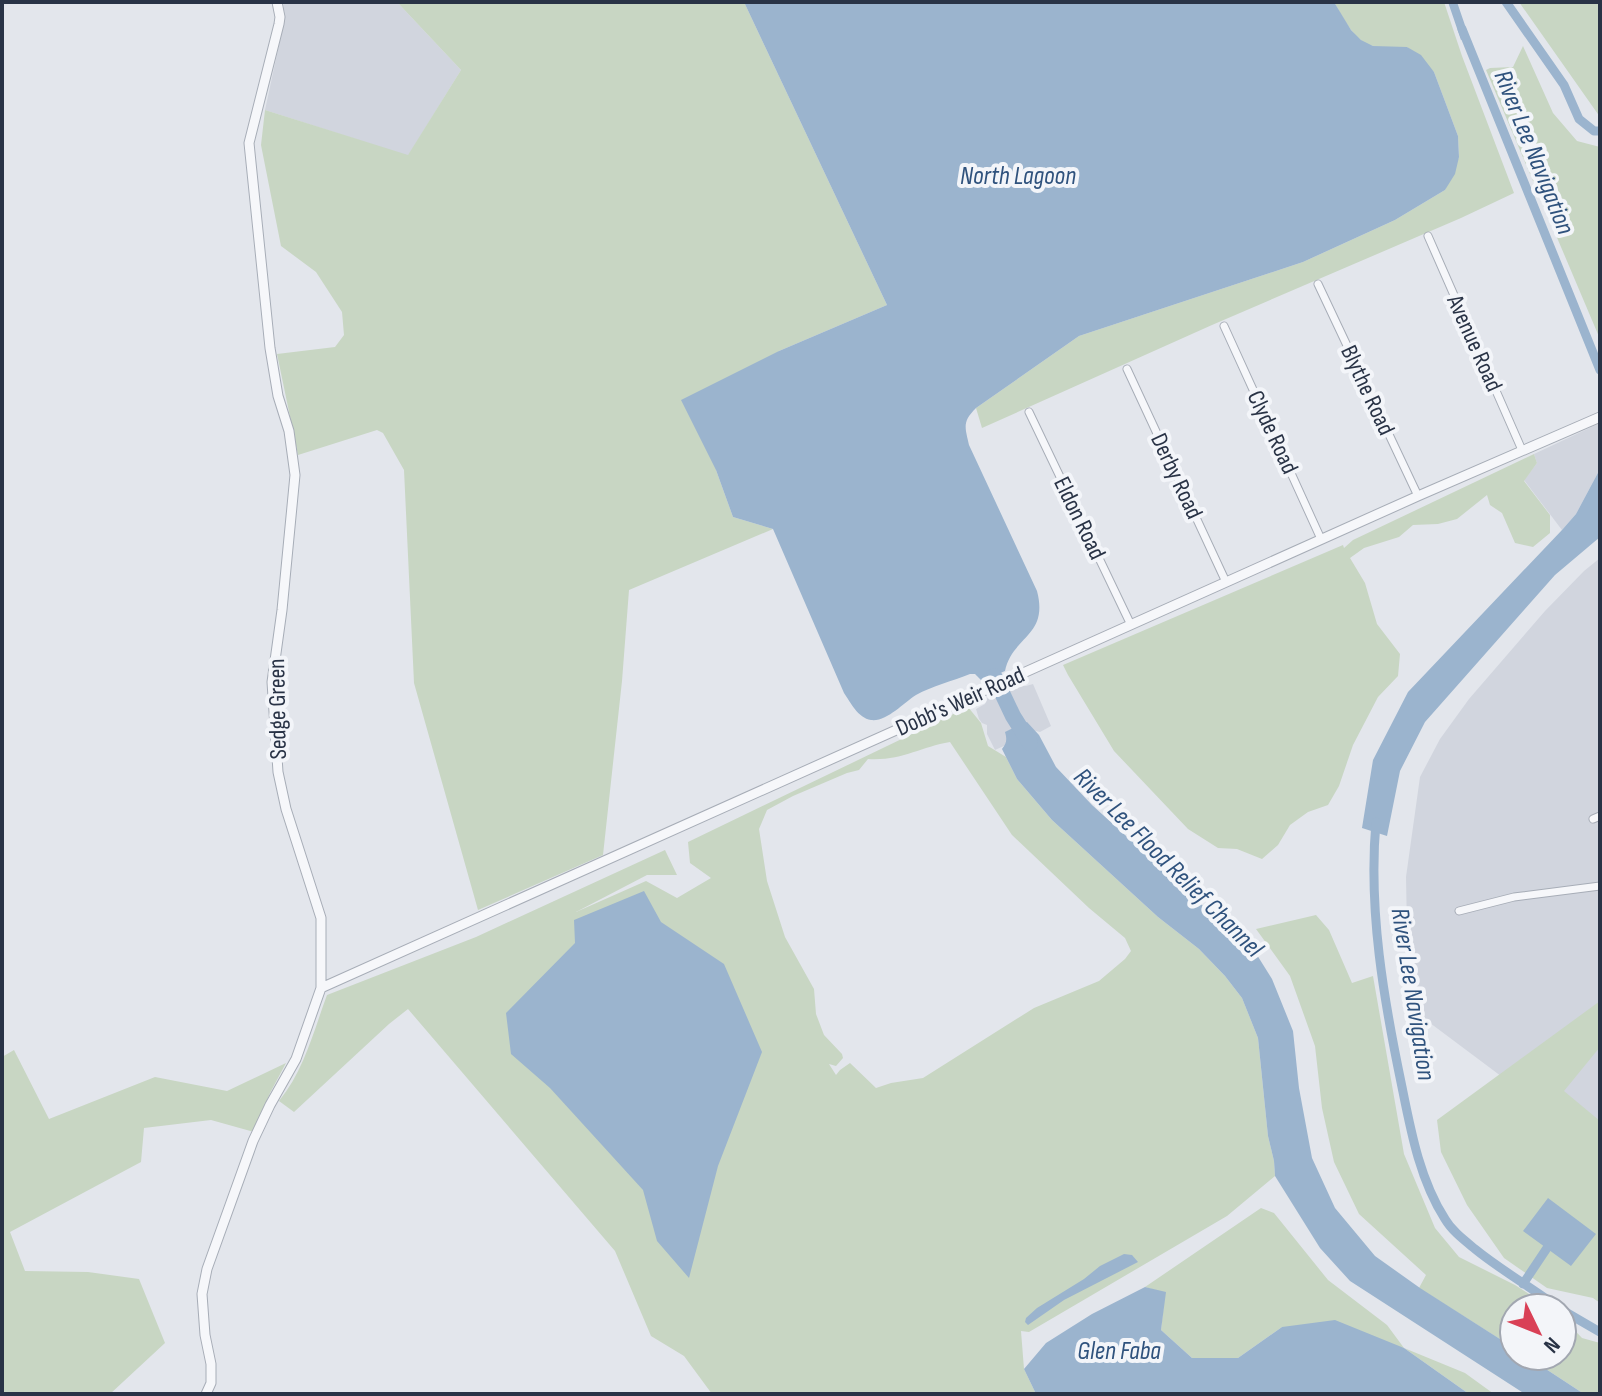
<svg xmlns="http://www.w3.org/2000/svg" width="1602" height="1396" font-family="'Sofia Sans Condensed',sans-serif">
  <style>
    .built { fill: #d1d5de }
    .green { fill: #c8d6c3; fill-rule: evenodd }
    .water { fill: #9bb4ce }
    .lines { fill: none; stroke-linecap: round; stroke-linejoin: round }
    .canal { stroke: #9bb4ce; stroke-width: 9 }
    .river { stroke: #9bb4ce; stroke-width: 16 }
    .minor-casing { stroke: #a7adb7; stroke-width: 9 }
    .tertiary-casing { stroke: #a7adb7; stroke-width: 11 }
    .minor { stroke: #f6f7fa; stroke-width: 7 }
    .tertiary { stroke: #f6f7fa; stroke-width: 9 }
    .labels { text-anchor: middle; stroke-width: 8; stroke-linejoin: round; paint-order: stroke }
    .street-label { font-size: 24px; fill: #293346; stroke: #f3f5f9 }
    .water-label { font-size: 26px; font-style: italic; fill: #2f527d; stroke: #f3f5f9 }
  </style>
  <rect width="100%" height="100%" fill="#e3e6ec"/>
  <path class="built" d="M283 2H397L461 70 408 156 265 110 285 17Z
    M1600 423V469L1576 514 1562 530 1524 480 1537 463 1534 454Z
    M1600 558V1150L1418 1014 1407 929 1406 877 1420 777 1440 739 1469 699 1545 611 1584 571Z
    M1033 684 1051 726 1040 732 1032 730 1026 722 1020 725 1017 730 1013 728 1006 745 995 750 987 734V725L982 723 979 719 976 709 985 704 988 697 1012 686H1026Z"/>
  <path class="green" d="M397 2H744L887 305 779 351 716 470 733 517 773 529 629 590 622 681 603 855 478 910 414 683 404 470 383 433 377 430 298 455 277 354 335 347 344 335 342 312 316 272 281 246 261 145 265 110 408 155 461 70Z
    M1334 2H1444L1462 56 1514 193 1461 218 1212 325 982 428 976 408 1079 336 1303 262 1395 220 1445 190 1459 157 1458 136 1434 72 1407 47C1397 47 1383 49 1373 46 1354 42 1343 17 1334 2Z
    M1519 2H1600V117Z
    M1523 46 1553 113 1577 141 1600 147V339L1486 70 1490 68 1513 67Z
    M1534 454 1537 463 1524 481 1550 515V533L1533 547 1515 543 1502 513 1490 505 1487 495 1457 519 1438 524 1413 525 1399 537 1364 548 1350 558 1365 583 1377 624 1400 654 1398 676 1378 697 1353 745 1339 786 1328 805 1308 812 1290 825 1278 845 1262 859 1237 849 1218 848 1188 829 1114 751 1068 675 1063 665 1343 545 1344 548 1353 540Z
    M968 707 981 723 988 746 1006 757 1017 779 1052 820 1158 917 1199 949 1225 976 1242 998 1258 1038 1268 1136 1274 1161 1275 1176 1227 1216 1029 1332 1021 1331 1024 1369 1036 1394H712L684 1356 651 1336 615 1251 408 1009 389 1024 294 1112 279 1101C304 1071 314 1030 327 995L476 937 665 850 677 875H647L576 912 646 881 677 898 711 878 690 863 688 842ZM950 742 1012 835 1089 908 1125 938 1131 951 1125 959 1099 981 1034 1008 923 1078 891 1083 876 1088 850 1063 840 1070 836 1075 829 1064 836 1066 843 1058 842 1054 824 1035 816 1014 814 989 785 937 767 881 759 829 767 810 793 796 847 773 859 770 868 759C902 761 920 747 950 742Z
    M1316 915 1329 930 1352 983 1373 976 1404 1154 1435 1228 1459 1257 1515 1285 1551 1308H1514V1348L1419 1288 1426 1275 1359 1214 1334 1162 1322 1108 1315 1046 1290 976 1256 929Z
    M1600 1001V1047L1564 1091 1600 1121V1303L1593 1298 1547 1288 1504 1258 1467 1205 1441 1152 1437 1120Z
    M14 1050 49 1119 155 1077 227 1091 286 1063 270 1093 254 1132 211 1120 144 1128 141 1162 10 1232 25 1271 88 1272 139 1279 165 1343 110 1394H2V1057Z
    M1261 1208 1274 1213 1328 1280 1387 1325 1404 1348 1465 1373 1494 1394H1469L1404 1348 1282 1327 1238 1358H1192L1161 1330 1165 1293 1145 1287Z
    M1562 1317 1582 1338 1600 1343V1394H1584L1526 1356H1562Z"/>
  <path class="water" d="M744 2H1334L1351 30 1361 40 1373 46 1407 47 1421 55 1434 72 1458 136 1459 157 1455 174 1445 190 1395 220 1303 262 1079 336 976 408C962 422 965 427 969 445L1037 591C1049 637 1012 636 1005 671L982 681 975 674H970C953 681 932 686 916 695 903 703 887 722 871 720 858 718 851 703 844 693L773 529 733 517 716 470 681 400 779 351 887 305Z
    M1448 2H1457L1469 37 1461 40Z
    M1600 469V537L1555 575 1425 722 1400 771 1387 836 1362 828 1373 760 1408 692 1562 530 1576 514Z
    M1027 722 1039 735 1056 767 1092 805 1257 955 1272 979 1293 1031 1299 1088 1312 1158 1335 1208 1375 1256 1420 1288 1514 1348V1356H1526L1584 1394H1525L1350 1281 1320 1248 1275 1176 1274 1161 1268 1136 1258 1038 1242 998 1225 976 1199 949 1158 917 1052 820 1017 779 1002 749C1007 743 1007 739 1005 732L1013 728 1017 730 1019 725Z
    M644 891 661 922 724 964 762 1052 718 1166 689 1278 657 1241 643 1190 550 1088 511 1054 506 1013 575 943 574 920Z
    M1548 1198 1596 1234 1571 1266 1523 1231Z
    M1124 1254 1132 1255 1138 1262 1064 1300 1028 1325 1025 1322 1026 1318 1037 1308 1084 1279 1100 1266Z
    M1145 1287 1166 1292 1161 1330 1192 1358H1238L1282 1327 1335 1320 1404 1348 1469 1394H1036L1024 1369 1046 1343 1092 1314Z"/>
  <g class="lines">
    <path class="canal" d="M1506 2 1564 85 1579 119 1594 131H1600
      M1462 29 1600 370
      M1376 822C1368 910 1384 1001 1402 1087 1411 1132 1420 1180 1445 1219 1452 1231 1464 1240 1475 1249 1502 1271 1531 1287 1559 1308
      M1523 1284 1547 1248
      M1562 1310 1600 1332"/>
    <path class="river" d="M994 676 1013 716 1030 743"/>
    <g class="minor-casing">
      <path id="minor" d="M1428 236 1522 450
        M1318 284 1418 496
        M1224 326 1321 539
        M1127 369 1226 582
        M1029 412 1131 625
        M1593 819 1600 816
        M1459 911 1514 897 1600 886"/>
    </g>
    <g class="tertiary-casing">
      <path id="tertiary" d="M321 988 1418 496 1600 417
        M206 1394 211 1383V1364L205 1335 202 1294 207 1269 253 1141 270 1105 296 1059 321 988V918L286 809 278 772 272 682 282 610 295 475 289 431 278 396 270 348 249 143 279 24 280 17 277 2"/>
    </g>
    <use href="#minor" class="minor"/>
    <use href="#tertiary" class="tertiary"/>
  </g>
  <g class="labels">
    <g class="street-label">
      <text transform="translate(1475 343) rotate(66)" y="8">Avenue Road</text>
      <text transform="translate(1368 390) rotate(65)" y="8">Blythe Road</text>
      <text transform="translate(1273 432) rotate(65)" y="8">Clyde Road</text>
      <text transform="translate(1177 476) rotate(65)" y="8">Derby Road</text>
      <text transform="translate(1080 518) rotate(64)" y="8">Eldon Road</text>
      <text transform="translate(960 701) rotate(-24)" y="8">Dobb's Weir Road</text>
      <text transform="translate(277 709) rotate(-91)" y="8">Sedge Green</text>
    </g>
    <g class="water-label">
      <text transform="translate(1535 152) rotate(68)" y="9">River Lee Navigation</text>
      <text x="1018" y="184">North Lagoon</text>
      <text transform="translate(1169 862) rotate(45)" y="9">River Lee Flood Relief Channel</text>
      <text transform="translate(1414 994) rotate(81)" y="9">River Lee Navigation</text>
      <text x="1119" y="1359">Glen Faba</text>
    </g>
  </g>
  <rect width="1602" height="1396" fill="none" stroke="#293346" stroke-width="8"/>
  <g transform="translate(1538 1332) rotate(133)"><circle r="38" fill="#f3f5f9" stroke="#a2a7b1" stroke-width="2"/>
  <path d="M0-6L14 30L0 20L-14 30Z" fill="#d94056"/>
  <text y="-12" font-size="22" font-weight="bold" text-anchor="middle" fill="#293346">N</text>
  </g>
</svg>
